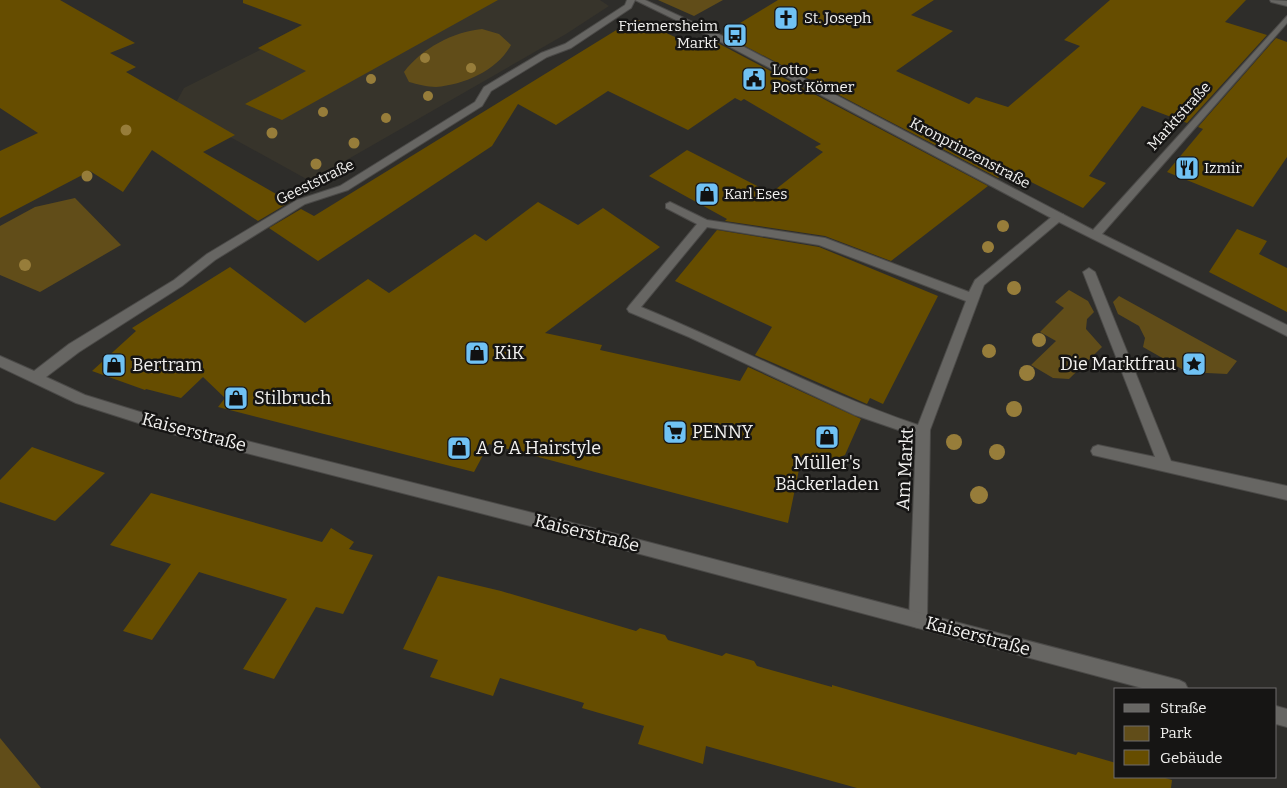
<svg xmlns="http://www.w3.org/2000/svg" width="1287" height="788" font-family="Bitter,serif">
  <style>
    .built { fill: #37342b }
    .green { fill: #614d19 }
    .building { fill: #664d00 }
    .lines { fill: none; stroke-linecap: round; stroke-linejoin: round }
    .service-casing { stroke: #4b4a48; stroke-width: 2 }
    .pedestrian-casing { stroke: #4b4a48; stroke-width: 2 }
    .minor-casing { stroke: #4b4a48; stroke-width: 2 }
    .service { fill: #676663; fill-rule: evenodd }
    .pedestrian { fill: #676663; fill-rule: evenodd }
    .minor { fill: #676663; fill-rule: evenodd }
    .tree { fill: #977d3a }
    .labels { text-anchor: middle; stroke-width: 5; stroke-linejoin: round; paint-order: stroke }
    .far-poi-label { font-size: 15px; fill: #f2f1ef; stroke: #161514; text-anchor: start }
    .far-street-label { font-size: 15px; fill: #f2f1ef; stroke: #161514 }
    .poi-label { font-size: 18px; fill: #f2f1ef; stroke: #161514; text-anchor: start }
    .street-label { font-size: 18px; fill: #f2f1ef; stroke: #161514 }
  </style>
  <rect width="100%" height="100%" fill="#2e2d2a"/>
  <path class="built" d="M349 0H600L609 6 566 34 310 181 174 106 184 88 260 50 258 48Z"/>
  <path class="green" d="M658 0H723L694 16Z
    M482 29 499 34 511 45C498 70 464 85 436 87 427 87 417 84 409 82L404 72C422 48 453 32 482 29Z
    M75 198 121 245 40 292 0 275V226L35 207Z
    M1069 290 1088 301 1094 312 1087 319 1086 329 1102 347 1069 379 1053 378 1031 365 1056 341 1040 332 1064 308 1055 302Z
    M1119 296 1237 361 1227 374 1187 372 1143 347 1145 338 1139 326 1118 314 1113 302Z
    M0 738 41 788H0Z"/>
  <path class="building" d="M0 0H60L135 43 110 53 136 67 126 72 235 135 203 152 290 202 258 221 152 150 123 192 90 171 0 218V151L38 133 0 108Z
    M243 0H498L282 120 245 104 306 71 258 48 302 25 243 3Z
    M778 0H934L911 15 953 31 896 71 969 104 976 97 1008 107 1080 46 1064 40 1110 0H1246L1225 22 1267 35 1187 123 1142 106 1089 176 1106 183 1083 208 1009 171 998 178 722 34Z
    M639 20 698 48 712 40 988 186 891 261 825 236 725 221 727 219 649 176 687 150 771 193 823 152 815 147 821 144 744 99 741 101 735 98 688 130 608 91 556 125 518 104 492 146 318 261 269 228 301 209 314 216 631 21Z
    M1276 38 1287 42V157L1253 207 1167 172 1203 129 1198 127Z
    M538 202 578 225 603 208 660 247 545 333 602 345 600 350 740 381 748 367 861 419 845 455 827 462 802 455 788 523 489 444 474 472 218 407 225 398 203 377 181 398 146 389 145 390 92 371 136 331 132 328 230 267 305 323 368 279 389 293 475 234 486 241Z
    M1237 229 1267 241 1259 254 1287 268V312L1209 272Z
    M717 230 819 247 938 296 883 404 870 398 867 404 755 355 772 327 675 281Z
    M32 447 105 473 55 521 0 502V480Z
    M151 493 322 542 331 528 354 542 349 549 373 555 343 614 316 607 274 679 243 669 287 599 199 572 152 640 123 631 171 564 110 545Z
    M438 576 501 591 636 631 640 628 665 635 668 640 722 656 726 653 754 661 757 666 832 687V685L1076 755 1078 752 1116 763V777H1162L1172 780 1171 788H857L706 746 703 764 638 744 644 726 582 708 584 703 500 678 493 696 430 677 438 660 403 649Z"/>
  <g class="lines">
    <g class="service-casing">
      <path id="service" d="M670 202 707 220 825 238 969 292 975 280 1055 214H1063L1065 217 984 285 930 430 927 620 924 626 918 628 912 626 909 620 916 436 855 415 689 337 629 312 627 309 629 306 697 224 666 208V204ZM707 227 819 245 966 301 918 425C823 393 734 345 641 307Z"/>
    </g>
    <g class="pedestrian-casing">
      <path id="pedestrian" d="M1089 268 1095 272 1171 461 1287 486V500L1093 455 1091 451 1093 447 1098 445 1155 457 1083 272Z"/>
    </g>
    <g class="minor-casing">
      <path id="minor" d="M627 0H645L727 38 1093 230 1287 16V23L1102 234 1287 325V336L1055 220 721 42 635 0 631 8 571 48 547 57 491 91 482 106 348 190 305 204 215 260 182 286 79 352 46 377 85 395 176 423 644 541 1179 680 1185 683 1188 689H1146L644 555 176 435 76 403 0 367V356L34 371 69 344 174 280 207 254 297 200 340 186 475 102 484 87 541 53 565 44 625 5Z
        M1270 0 1287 1V6L1271 2Z
        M1276 706 1287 709V727L1276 724Z"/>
    </g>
    <use href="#service" class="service"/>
    <use href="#pedestrian" class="pedestrian"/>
    <use href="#minor" class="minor"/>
  </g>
  <g class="tree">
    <circle cx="425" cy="58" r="5"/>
    <circle cx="471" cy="68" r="5"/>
    <circle cx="371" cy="79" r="5"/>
    <circle cx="428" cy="96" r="5"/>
    <circle cx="323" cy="112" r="5"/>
    <circle cx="386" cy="118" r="5"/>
    <circle cx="126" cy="130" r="5.5"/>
    <circle cx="272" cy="133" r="5.5"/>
    <circle cx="354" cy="143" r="5.5"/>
    <circle cx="316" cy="164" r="5.5"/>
    <circle cx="87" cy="176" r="5.5"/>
    <circle cx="1003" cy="226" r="6"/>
    <circle cx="988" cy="247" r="6"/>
    <circle cx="25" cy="265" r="6"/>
    <circle cx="1014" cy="288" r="7"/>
    <circle cx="1039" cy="340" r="7"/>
    <circle cx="989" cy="351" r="7"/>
    <circle cx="1027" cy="373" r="8"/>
    <circle cx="1014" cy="409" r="8"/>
    <circle cx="954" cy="442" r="8"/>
    <circle cx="997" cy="452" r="8"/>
    <circle cx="979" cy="495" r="9"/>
  </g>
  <defs>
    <g id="church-square" transform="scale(1.25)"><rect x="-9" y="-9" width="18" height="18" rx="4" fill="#70c2f4" stroke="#161514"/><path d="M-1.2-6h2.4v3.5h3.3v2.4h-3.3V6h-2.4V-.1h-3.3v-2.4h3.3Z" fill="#111"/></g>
    <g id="bus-square" transform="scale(1.25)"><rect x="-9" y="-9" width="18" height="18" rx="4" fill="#70c2f4" stroke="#161514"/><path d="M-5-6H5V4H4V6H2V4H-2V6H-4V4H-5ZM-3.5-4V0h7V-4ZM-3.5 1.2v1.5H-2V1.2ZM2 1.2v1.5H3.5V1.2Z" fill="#111"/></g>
    <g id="civic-square" transform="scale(1.25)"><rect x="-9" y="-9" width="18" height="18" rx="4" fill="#70c2f4" stroke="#161514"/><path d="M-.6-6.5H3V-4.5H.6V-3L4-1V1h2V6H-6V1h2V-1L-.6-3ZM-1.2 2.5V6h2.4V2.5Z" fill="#111"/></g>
    <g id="restaurant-square" transform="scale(1.25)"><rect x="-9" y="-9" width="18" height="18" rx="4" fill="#70c2f4" stroke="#161514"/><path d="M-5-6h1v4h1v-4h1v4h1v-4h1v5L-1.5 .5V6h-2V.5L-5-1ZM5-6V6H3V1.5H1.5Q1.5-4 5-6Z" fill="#111"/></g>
    <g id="shop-square" transform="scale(1.25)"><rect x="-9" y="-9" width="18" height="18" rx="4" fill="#70c2f4" stroke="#161514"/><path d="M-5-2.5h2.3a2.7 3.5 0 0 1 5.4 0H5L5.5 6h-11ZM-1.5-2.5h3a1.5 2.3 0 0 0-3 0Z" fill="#111"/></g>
    <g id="sight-square" transform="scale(1.25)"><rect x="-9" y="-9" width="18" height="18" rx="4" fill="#70c2f4" stroke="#161514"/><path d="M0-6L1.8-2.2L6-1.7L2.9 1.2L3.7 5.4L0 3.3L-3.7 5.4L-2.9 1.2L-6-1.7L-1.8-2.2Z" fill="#111"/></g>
    <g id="supermarket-square" transform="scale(1.25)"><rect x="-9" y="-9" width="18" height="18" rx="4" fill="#70c2f4" stroke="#161514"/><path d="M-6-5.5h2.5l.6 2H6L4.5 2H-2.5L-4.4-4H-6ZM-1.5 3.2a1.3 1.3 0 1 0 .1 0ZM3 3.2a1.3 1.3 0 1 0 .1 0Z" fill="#111"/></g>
  </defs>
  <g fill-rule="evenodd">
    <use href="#church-square" x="786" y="18"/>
    <use href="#bus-square" x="735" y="35"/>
    <use href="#civic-square" x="754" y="79"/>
    <use href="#restaurant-square" x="1187" y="168"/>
    <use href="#shop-square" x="707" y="194"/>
    <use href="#shop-square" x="477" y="353"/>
    <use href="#sight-square" x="1194" y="364"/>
    <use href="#shop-square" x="114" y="365"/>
    <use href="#shop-square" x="236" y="398"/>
    <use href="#supermarket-square" x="675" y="432"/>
    <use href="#shop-square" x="827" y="437"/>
    <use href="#shop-square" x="459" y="448"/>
  </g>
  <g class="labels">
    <g class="far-poi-label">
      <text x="804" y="23">St. Joseph</text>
      <text x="718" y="31" text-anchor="end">Friemersheim<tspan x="718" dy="17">Markt</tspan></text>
      <text x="772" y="75">Lotto -<tspan x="772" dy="17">Post Körner</tspan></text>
      <text x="1204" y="173">Izmir</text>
      <text x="724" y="199">Karl Eses</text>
    </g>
    <g class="far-street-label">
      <text transform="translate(1179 116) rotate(-48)" y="5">Marktstraße</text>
      <text transform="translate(970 153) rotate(28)" y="5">Kronprinzenstraße</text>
      <text transform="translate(315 182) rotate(-26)" y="5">Geeststraße</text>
    </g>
    <g class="poi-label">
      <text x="494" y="359">KiK</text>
      <text x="1176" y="370" text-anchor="end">Die Marktfrau</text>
      <text x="132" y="371">Bertram</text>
      <text x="254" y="404">Stilbruch</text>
      <text x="692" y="438">PENNY</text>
      <text x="476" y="454">A &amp; A Hairstyle</text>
      <text x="827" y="469" text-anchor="middle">Müller's<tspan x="827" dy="21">Bäckerladen</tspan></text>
    </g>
    <g class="street-label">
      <text transform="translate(194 432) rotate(15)" y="6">Kaiserstraße</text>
      <text transform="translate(905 469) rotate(-87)" y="6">Am Markt</text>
      <text transform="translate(587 533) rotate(14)" y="6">Kaiserstraße</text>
      <text transform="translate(978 636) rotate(15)" y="6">Kaiserstraße</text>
    </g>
  </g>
  <rect x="1114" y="688" width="162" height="90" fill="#161514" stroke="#6e6d6c"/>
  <rect x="1124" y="704" width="25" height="8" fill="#676663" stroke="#6e6d6c"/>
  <text x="1160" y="713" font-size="15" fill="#f2f1ef">Straße</text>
  <rect x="1124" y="726" width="25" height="15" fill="#614d19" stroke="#6e6d6c"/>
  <text x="1160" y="738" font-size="15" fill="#f2f1ef">Park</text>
  <rect x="1124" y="750" width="25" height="15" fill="#664d00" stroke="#6e6d6c"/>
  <text x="1160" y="763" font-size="15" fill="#f2f1ef">Gebäude</text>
</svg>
